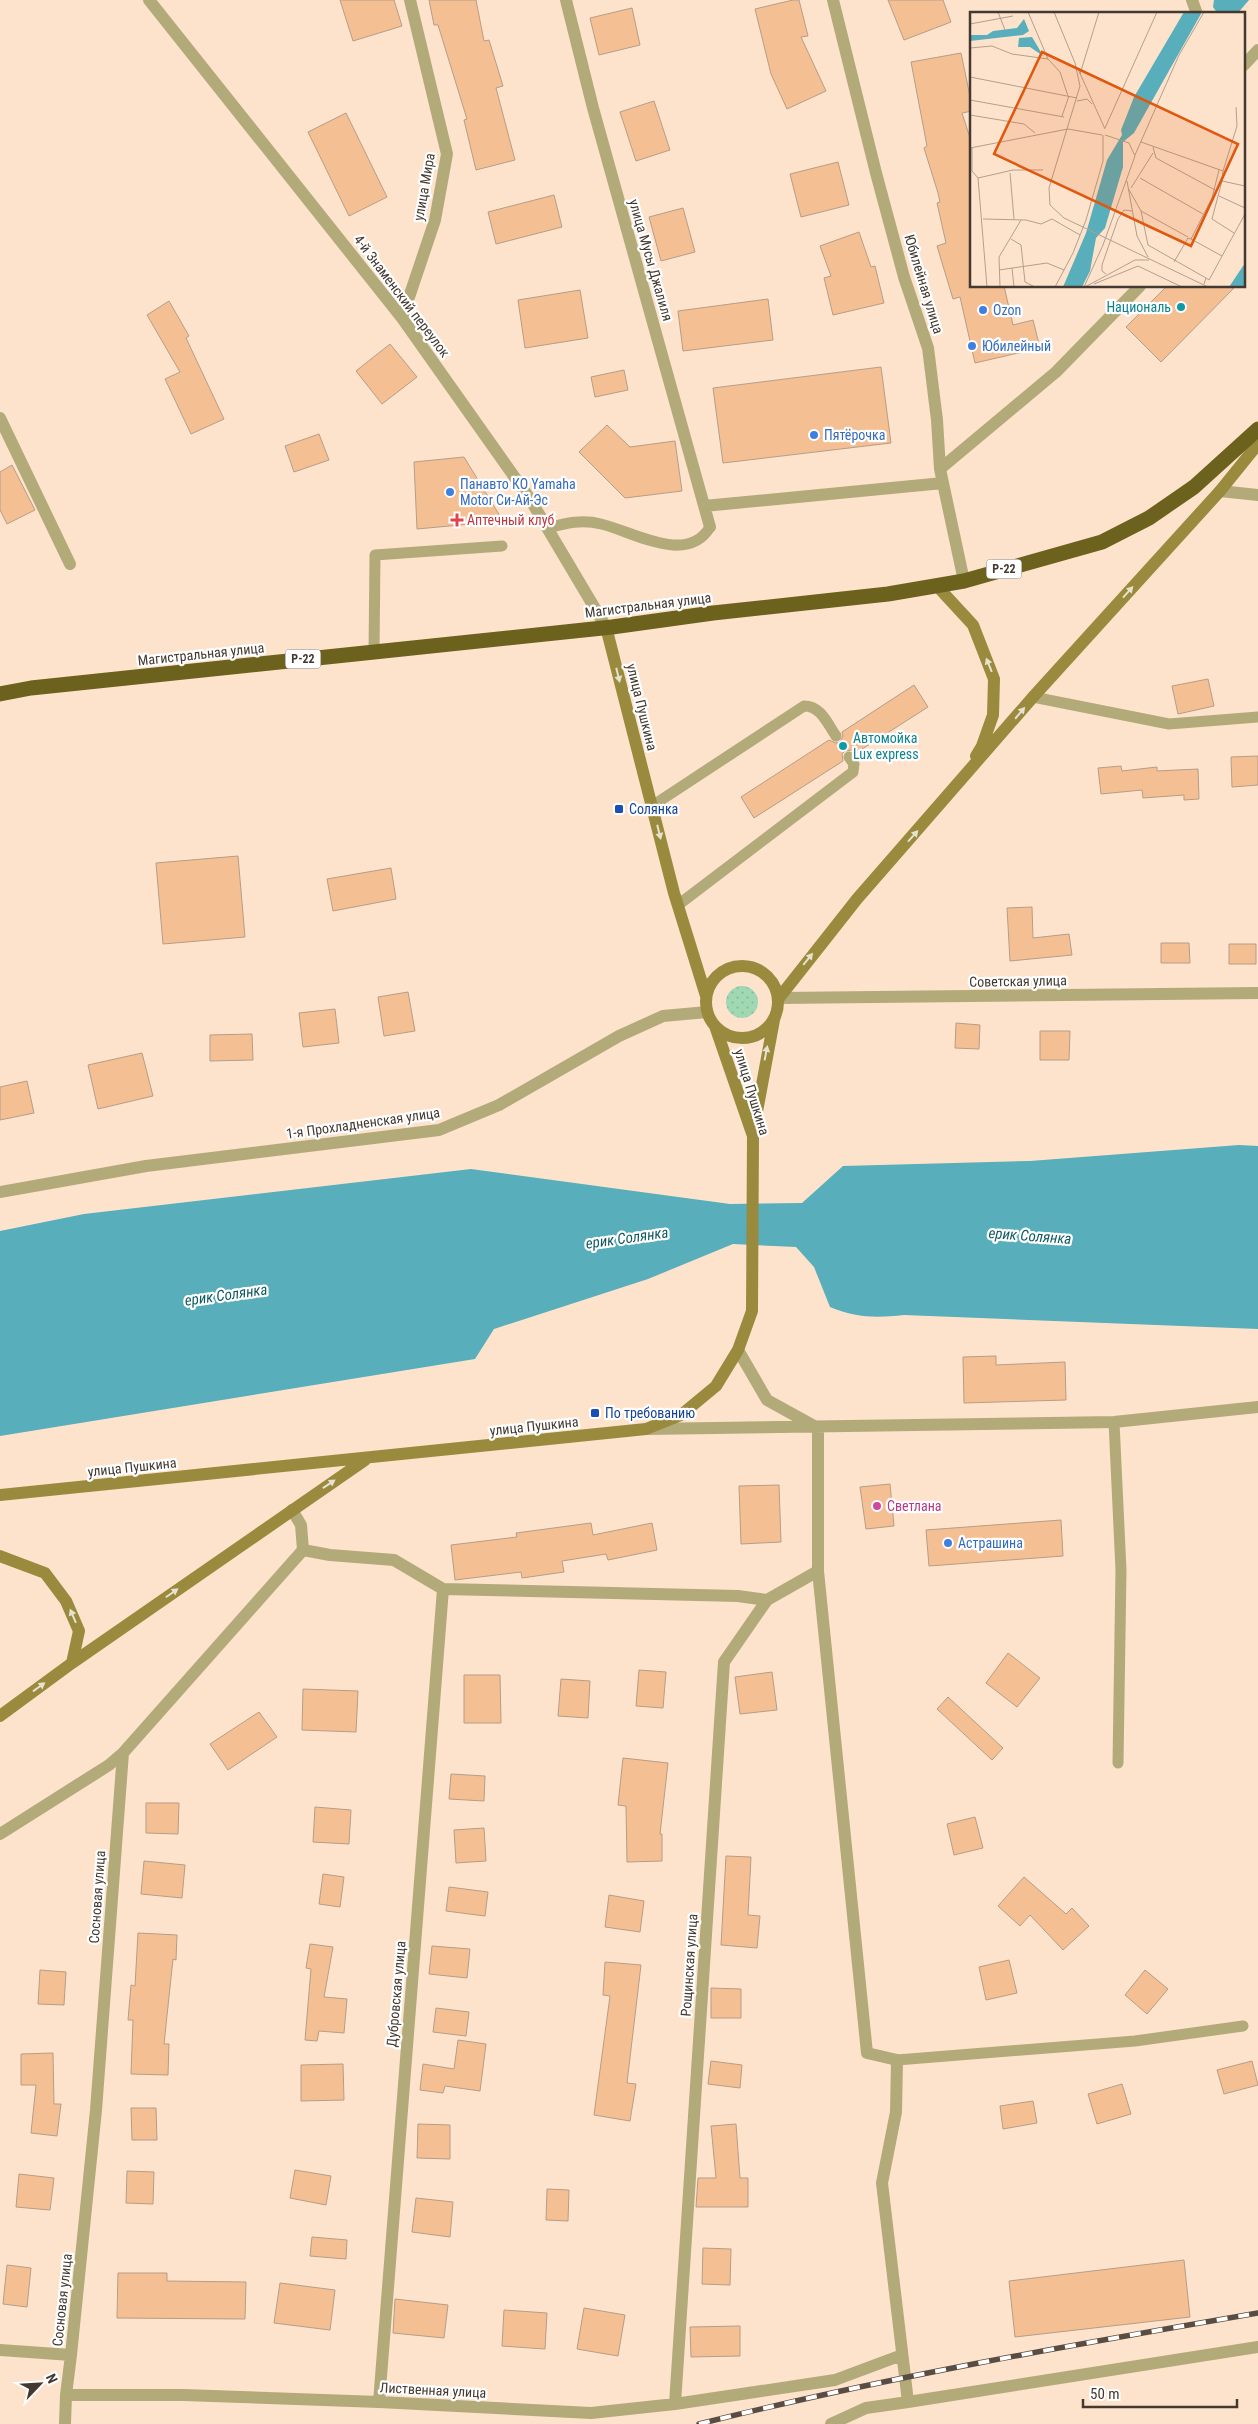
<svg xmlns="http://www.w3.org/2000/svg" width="1258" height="2424" font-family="'Roboto Condensed',sans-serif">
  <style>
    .grass { fill: url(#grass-dots) }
    .water { fill: #58aeba }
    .building { fill: #f4c093; stroke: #b69d88 }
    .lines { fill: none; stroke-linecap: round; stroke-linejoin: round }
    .lane { stroke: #b3aa7a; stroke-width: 11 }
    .street { stroke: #b3aa7a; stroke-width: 12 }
    .secondary { stroke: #998a3e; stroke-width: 12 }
    .highway { stroke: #6d611e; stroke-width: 15 }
    .rail-casing { stroke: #594d43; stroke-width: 5.5 }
    .rail { stroke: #fff; stroke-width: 4; stroke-dasharray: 11; stroke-linecap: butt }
    .oneway { fill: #e6e2cf }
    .culture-dot { fill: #0f9aa8; stroke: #fff; stroke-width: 2 }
    .shop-dot { fill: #3f7fe0; stroke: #fff; stroke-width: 2 }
    .health-dot { fill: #e0444e; stroke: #fff; stroke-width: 2 }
    .transit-dot { fill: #1a4fb4; stroke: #fff; stroke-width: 2 }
    .hotel-dot { fill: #d1479c; stroke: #fff; stroke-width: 2 }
    .labels { text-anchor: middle; stroke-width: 4.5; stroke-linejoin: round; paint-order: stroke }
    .shield { fill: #fff; stroke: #7b746e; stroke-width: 1 }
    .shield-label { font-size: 12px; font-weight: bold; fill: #433930 }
    .street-label { font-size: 14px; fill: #433930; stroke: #fff }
    .culture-label { font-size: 14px; fill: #0d838f; stroke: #fff; text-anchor: end }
    .shop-label { font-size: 14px; fill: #366cbe; stroke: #fff; text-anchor: start }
    .health-label { font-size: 14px; fill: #be3a42; stroke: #fff; text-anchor: start }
    .transit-label { font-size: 14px; fill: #164399; stroke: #fff; text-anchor: start }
    .hotel-label { font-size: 14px; fill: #b23c85; stroke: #fff; text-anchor: start }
    .water-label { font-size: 15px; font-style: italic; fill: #0f5a62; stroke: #fff }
    .inset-road { fill: none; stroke: #b39f8e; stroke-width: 1 }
    .view { fill: #e0570e; fill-opacity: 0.15; stroke: #e0570e; stroke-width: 2.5 }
    .inset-edge { fill: none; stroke: #433930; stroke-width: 2.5 }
  </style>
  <defs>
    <pattern id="grass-dots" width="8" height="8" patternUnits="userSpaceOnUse" patternTransform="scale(1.25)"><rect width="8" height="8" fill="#a0d8b3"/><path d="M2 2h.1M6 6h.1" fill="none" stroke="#8bba9a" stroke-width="1.8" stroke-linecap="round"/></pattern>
  </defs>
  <rect width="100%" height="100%" fill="#fee3cc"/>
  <path class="grass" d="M726 1002a16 16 0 1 1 32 0a16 16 0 1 1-32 0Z"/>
  <path class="water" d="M1214 0H1249L1237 14H1218L1213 7Z
    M1239 1145 1258 1146V1329L904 1315C876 1318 856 1318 830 1307L814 1267 796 1247 733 1244 648 1279 494 1329 475 1359 0 1436V1231L84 1214 471 1169 730 1204 802 1203 843 1166 1030 1161Z"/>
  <path class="building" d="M340 0H394L402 26 353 41Z
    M429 0H476L484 41 489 40 503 86 496 88 515 160 476 170 464 120 467 119 438 25H434Z
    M793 0H799L808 36 801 37 826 91 787 109 771 74 755 9Z
    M888 0H943L951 22 904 40Z
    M632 8 640 45 599 55 590 18Z
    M961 53 972 106V111L962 113 972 144V286H1004L1013 325 1033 320 1040 348 975 363 960 297 953 299 937 246 946 243 937 203 940 202 938 193 924 148 927 146 911 62Z
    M654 101 670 150 636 161 620 112Z
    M346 113 387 197 349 216 308 132Z
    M838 162 849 205 801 217 790 174Z
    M554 195 562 227 496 244 488 212Z
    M683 208 695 252 661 261 649 217Z
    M859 232 871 267 875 266 884 303 833 315 824 278 831 276 820 246Z
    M1167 286H1236L1161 362 1126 327Z
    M580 290 588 338 525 348 518 300Z
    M768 299 773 340 683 351 678 311Z
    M169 301 189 336 186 338 224 419 191 434 165 379 180 372 147 315Z
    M390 344 417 377 382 404 356 371Z
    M881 367 891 443 723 463 713 388Z
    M624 370 628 390 595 397 591 377Z
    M607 425 630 447 675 441 682 491 625 498 579 452Z
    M319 434 329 460 294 472 285 446Z
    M464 457 503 521 417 529 414 462Z
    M12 465 35 510 7 524 0 510V472Z
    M1208 679 1214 706 1178 714 1172 686Z
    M914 685 928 707 856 753 852 750 845 751 842 754 843 761 754 818 741 797 829 740 836 743 840 742 843 736 842 732Z
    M1258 756V785L1232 787 1231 757Z
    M1121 766 1122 771 1157 767V771L1198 769 1199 799 1184 800V795L1143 798 1142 790 1101 794 1098 768Z
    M238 856 245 937 163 944 156 863Z
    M391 868 396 899 333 911 327 879Z
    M1032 907 1033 938 1069 934 1072 955 1010 961 1007 908Z
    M1161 943H1189L1190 963H1161Z
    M1229 944H1256V964H1229Z
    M408 992 415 1031 384 1036 378 997Z
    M335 1009 339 1043 303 1047 299 1013Z
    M956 1023 980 1025 979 1049 955 1048Z
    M1040 1031H1070L1069 1060H1040Z
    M252 1034 253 1060 210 1061V1035Z
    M142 1053 153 1096 98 1109 88 1065Z
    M27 1081 34 1113 0 1120V1087Z
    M996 1356V1365L1065 1362 1066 1400 964 1403 963 1357Z
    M890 1484 894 1526 866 1529 860 1487Z
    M779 1485 781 1542 741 1544 739 1486Z
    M1061 1520 1063 1556 929 1566 926 1530Z
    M591 1523 593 1535 652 1523 657 1550 608 1560 606 1554 562 1561 564 1572 522 1578 521 1572 455 1580 451 1545 517 1537 516 1533Z
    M1008 1653 1040 1678 1017 1707 986 1683Z
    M639 1670 666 1672 663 1708 636 1706Z
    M772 1672 777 1710 740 1714 735 1677Z
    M464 1675H500L501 1723H464Z
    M561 1679 590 1681 588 1718 558 1716Z
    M303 1689 358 1691 356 1732 302 1730Z
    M948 1697 1003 1748 992 1760 937 1709Z
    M259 1712 277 1737 228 1770 210 1744Z
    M623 1758 668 1763 660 1834H662V1861L627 1862 626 1806 618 1805Z
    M451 1774 485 1776 484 1801 449 1799Z
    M146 1803H179L178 1834 146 1833Z
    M315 1807 351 1810 349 1844 313 1842Z
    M975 1817 983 1848 954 1855 947 1824Z
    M484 1828 486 1861 456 1863 454 1830Z
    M726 1856 751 1857 748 1915 760 1916 757 1948 721 1945Z
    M144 1861 185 1865 182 1898 141 1894Z
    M323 1874 344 1877 340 1907 319 1904Z
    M1024 1877 1066 1914 1072 1908 1089 1926 1063 1950 1030 1915 1020 1926 998 1906Z
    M449 1887 488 1892 485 1916 446 1911Z
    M609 1895 644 1901 640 1932 605 1927Z
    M138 1933 177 1935 176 1960 173 1959 164 2044H169L168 2075 131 2074 133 2020H128L131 1985 135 1986Z
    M310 1944 333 1947 324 1997 347 1999 344 2033 319 2031 317 2041 305 2040 311 1969 306 1968Z
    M432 1946 470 1949 467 1978 429 1974Z
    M1009 1960 1017 1993 986 2000 979 1967Z
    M605 1962 641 1965 627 2083 636 2084 630 2121 594 2115 610 1996 603 1995Z
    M40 1970 66 1972 64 2005 38 2004Z
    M1145 1970 1168 1989 1147 2014 1125 1995Z
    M711 1988 741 1989V2018H711Z
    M436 2008 469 2012 466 2036 433 2032Z
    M458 2040 486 2044 480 2091 445 2086 443 2093 420 2090 423 2064 454 2069Z
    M53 2053 54 2104H61L57 2136 31 2133 36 2085H21V2054Z
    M711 2061 742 2065 740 2088 708 2084Z
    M1252 2061 1258 2085 1224 2094 1217 2070Z
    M343 2064 344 2100 301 2101V2065Z
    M1122 2084 1131 2114 1097 2124 1088 2094Z
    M1033 2101 1037 2123 1003 2129 1000 2106Z
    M131 2108H156L157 2140H132Z
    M418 2124 450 2125V2159L417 2158Z
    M736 2124 740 2178H748V2207H696L698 2178H716L711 2126Z
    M295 2170 331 2176 326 2205 290 2198Z
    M127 2171 154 2172 153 2204 126 2203Z
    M19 2174 54 2178 50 2210 16 2207Z
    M547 2189 569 2190 568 2221 546 2220Z
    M416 2198 453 2202 450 2237 412 2232Z
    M312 2237 347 2240 346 2259 310 2256Z
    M703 2248 731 2249 730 2285 702 2284Z
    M1184 2260 1190 2317 1015 2337 1009 2281Z
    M7 2265 31 2268 27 2307 3 2304Z
    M118 2273H167V2281L246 2282 245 2319 117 2318Z
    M280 2283 335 2290 330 2330 274 2323Z
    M395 2299 448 2305 444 2338 393 2333Z
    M584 2308 625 2315 618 2356 577 2349Z
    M504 2310 547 2313 545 2349 502 2346Z
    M740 2326V2356L691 2357 690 2327Z"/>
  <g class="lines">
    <path class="lane" d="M548 528C566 523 582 519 601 524 632 531 687 566 710 527
      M374 652 375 555 502 546
      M1033 697 1169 724 1258 717
      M652 806 804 706C821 706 827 723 836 736
      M678 905 853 772 854 764 849 757
      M1114 1422 1121 1570 1118 1763
      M897 2060 1135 2041 1243 2026"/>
    <path class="street" d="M149 0 402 318 530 499 606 627
      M566 0 593 108 710 527
      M833 0 876 173 904 277 928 348 937 420 940 469 964 581
      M1192 0 1197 14
      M1244 65 1258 50
      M402 318 435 220 447 154 410 0
      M0 418 70 564
      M940 469 1056 372 1140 286
      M1220 491 1258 495
      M704 506 943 483
      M779 998 1258 993
      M0 1192 146 1166 439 1130 499 1105 619 1036 663 1016 707 1012
      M738 1350 767 1400 816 1427
      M818 1428V1571L867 2053 897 2060 896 2112 882 2183 908 2402 1258 2347
      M646 1429 1114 1422 1258 1407
      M303 1550 330 1555 394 1560 443 1589 738 1596 767 1600
      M0 1834 109 1765 123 1753
      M0 2350 71 2355 66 2395H184L379 2402 591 2413 675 2404 835 2380 902 2355
      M71 2355 96 2110 123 1753 303 1550 301 1525 292 1510
      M379 2402 443 1589
      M675 2404 724 1662 767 1600 818 1571
      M65 2424 66 2395
      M831 2424 866 2408 908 2402"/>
    <path class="secondary" d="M937 586 973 625 994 679 993 715 982 746 976 756
      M606 627 674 893 706 996
      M706 1002a36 36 0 1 1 72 0a36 36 0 1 1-72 0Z
      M779 998 857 899 1033 697 1220 491 1258 444
      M753 1133 774 1020
      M0 1495 646 1429 681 1415 716 1386 738 1350 752 1311 753 1136 715 1026
      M0 1556 45 1573 66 1601 79 1631 72 1663
      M0 1716 72 1663 365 1460"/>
    <path class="highway" d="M0 694 31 688 612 627 713 613 888 594 964 581 1102 542 1149 518 1194 487 1258 429"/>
    <g class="rail-casing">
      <path id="rail" d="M699 2424C882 2378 1072 2345 1258 2313"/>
    </g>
    <use href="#rail" class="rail"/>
  </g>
  <defs><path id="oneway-solid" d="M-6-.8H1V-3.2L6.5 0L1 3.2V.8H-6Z" transform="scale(1.25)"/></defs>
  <g class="oneway">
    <use href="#oneway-solid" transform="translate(1128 592) rotate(-48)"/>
    <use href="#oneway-solid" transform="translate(989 665) rotate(-112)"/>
    <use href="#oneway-solid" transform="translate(618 675) rotate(76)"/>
    <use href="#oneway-solid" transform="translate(1020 713) rotate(-50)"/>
    <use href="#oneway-solid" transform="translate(659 832) rotate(76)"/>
    <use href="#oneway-solid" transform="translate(913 836) rotate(-48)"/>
    <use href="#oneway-solid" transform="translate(808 959) rotate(-51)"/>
    <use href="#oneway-solid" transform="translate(766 1053) rotate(-79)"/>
    <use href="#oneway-solid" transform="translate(329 1484) rotate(-34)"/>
    <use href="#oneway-solid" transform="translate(172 1593) rotate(-35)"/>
    <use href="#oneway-solid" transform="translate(73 1616) rotate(-113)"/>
    <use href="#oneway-solid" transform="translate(39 1687) rotate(-36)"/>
  </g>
  <g class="culture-dot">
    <circle cx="1181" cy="307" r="5"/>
    <circle cx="843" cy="746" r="5"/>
  </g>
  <g class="shop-dot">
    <circle cx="983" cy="310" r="5"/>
    <circle cx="972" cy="346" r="5"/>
    <circle cx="814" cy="435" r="5"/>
    <circle cx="450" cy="492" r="5"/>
    <circle cx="948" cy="1543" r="5"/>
  </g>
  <path class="health-dot" d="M454.5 512.5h5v5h5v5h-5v5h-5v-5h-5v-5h5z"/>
  <g class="transit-dot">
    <rect x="614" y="804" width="10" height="10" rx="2.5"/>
    <rect x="590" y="1408" width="10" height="10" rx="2.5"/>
  </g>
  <circle class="hotel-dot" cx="877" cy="1506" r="5"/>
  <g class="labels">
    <g class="shield">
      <rect x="986.5" y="559.5" width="35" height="19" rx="4"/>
      <rect x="285.5" y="649.5" width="35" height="19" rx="4"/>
    </g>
    <g class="shield-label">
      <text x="1004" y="573">Р-22</text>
      <text x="303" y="663">Р-22</text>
    </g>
    <g class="street-label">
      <text transform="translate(424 187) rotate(-80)" y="5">улица Мира</text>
      <text transform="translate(651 260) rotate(74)" y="5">улица Мусы Джалиля</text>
      <text transform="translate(924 284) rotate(73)" y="5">Юбилейная улица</text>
      <text transform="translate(402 296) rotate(53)" y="5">4-й Знаменский переулок</text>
      <text transform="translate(648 605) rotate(-7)" y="5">Магистральная улица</text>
      <text transform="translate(201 654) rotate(-6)" y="5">Магистральная улица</text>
      <text transform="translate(642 707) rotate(76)" y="5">улица Пушкина</text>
      <text transform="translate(1018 981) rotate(-1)" y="5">Советская улица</text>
      <text transform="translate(752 1092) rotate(73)" y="5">улица Пушкина</text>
      <text transform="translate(363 1123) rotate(-8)" y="5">1-я Прохладненская улица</text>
      <text transform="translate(534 1426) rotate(-6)" y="5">улица Пушкина</text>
      <text transform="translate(132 1467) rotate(-6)" y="5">улица Пушкина</text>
      <text transform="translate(97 1897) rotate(-86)" y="5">Сосновая улица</text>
      <text transform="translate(689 1965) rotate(-86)" y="5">Рощинская улица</text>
      <text transform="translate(396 1994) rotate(-85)" y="5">Дубровская улица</text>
      <text transform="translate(62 2300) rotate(-84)" y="5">Сосновая улица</text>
      <text transform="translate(433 2390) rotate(3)" y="5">Лиственная улица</text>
    </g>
    <g class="culture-label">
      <text x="1171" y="312">Националь</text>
      <text x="853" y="743" text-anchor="start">Автомойка<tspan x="853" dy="16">Lux express</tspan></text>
    </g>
    <g class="shop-label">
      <text x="993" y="315">Ozon</text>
      <text x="982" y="351">Юбилейный</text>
      <text x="824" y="440">Пятёрочка</text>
      <text x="460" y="489">Панавто КО Yamaha<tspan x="460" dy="16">Motor Си-Ай-Эс</tspan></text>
      <text x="958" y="1548">Астрашина</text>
    </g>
    <g class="health-label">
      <text x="467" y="525">Аптечный клуб</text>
    </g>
    <g class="transit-label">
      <text x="629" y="814">Солянка</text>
      <text x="605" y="1418">По требованию</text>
    </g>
    <g class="hotel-label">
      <text x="887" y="1511">Светлана</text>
    </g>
    <g class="water-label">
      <text transform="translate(1030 1236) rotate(4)" y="5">ерик Солянка</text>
      <text transform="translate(627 1238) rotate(-8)" y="5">ерик Солянка</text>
      <text transform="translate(226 1295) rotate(-8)" y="5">ерик Солянка</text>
    </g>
  </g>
  <g transform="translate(970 12)">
    <rect width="275" height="275" fill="#fee3cc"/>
    <path d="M214 0H232L164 121 153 130V155L135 216 126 226 120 259 112 275H93L116 221 137 148 152 123 151 118 164 85ZM54 7 59 19 53 23 0 29V23H17L23 19 47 16ZM62 25 68 35 73 44 60 35H48L49 26ZM275 252V275H259L273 254Z" fill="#58aeba"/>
    <path class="inset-road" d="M28 0 35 18M58 0 78 47 90 60 98 84M84 0 105 51 110 74 79 176 80 193 94 206 238 275M0 12 43 4M0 36 22 34 42 42 78 47M108 57 135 117M110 62 129 0M0 65 107 86M0 88 94 105M107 89 117 87 122 92M0 103 54 112 65 121M92 104 99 84M135 116 187 0M98 117 132 123M171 130 253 159 267 114 266 95M183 135 186 146 245 178M0 136 98 117M2 136V159L8 166M165 143 209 43 234 0M253 159 252 169 275 174M40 161 44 207M8 166 17 275M8 166 43 158H73M170 166 233 202M157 169 167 224 178 245M252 169 242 207 264 221M158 176 171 199 218 225M161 176 183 141M249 184 275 196M171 199 178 233 236 266M13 207 56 208 71 212 82 207 110 223M41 227 51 233 55 270 65 275M221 227 252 244M204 250 218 226 221 227 242 186 249 158M42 256 44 275M29 258 77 251 94 258M136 262 132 259V253L148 207 154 198 162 199M124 272 168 254 212 275M234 272 236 266 239 268 275 202M30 275 29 245 51 208M85 275 103 241 116 208 133 149V123M114 275 133 233 165 144 159 131 135 123M115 275 165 248H179"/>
    <path class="view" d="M72 40 268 132 221 234 24 142Z"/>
    <rect width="275" height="275" class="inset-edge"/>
  </g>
  <g transform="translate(40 2384) rotate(65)" stroke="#ffffff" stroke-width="4" paint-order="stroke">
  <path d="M0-4L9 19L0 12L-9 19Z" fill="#433930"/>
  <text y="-8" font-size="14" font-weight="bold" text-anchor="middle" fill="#433930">N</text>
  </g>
  <path d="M1083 2399v8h154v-8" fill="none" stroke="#433930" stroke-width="2.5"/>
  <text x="1090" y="2399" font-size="15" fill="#433930" stroke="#ffffff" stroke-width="4" paint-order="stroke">50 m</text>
</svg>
